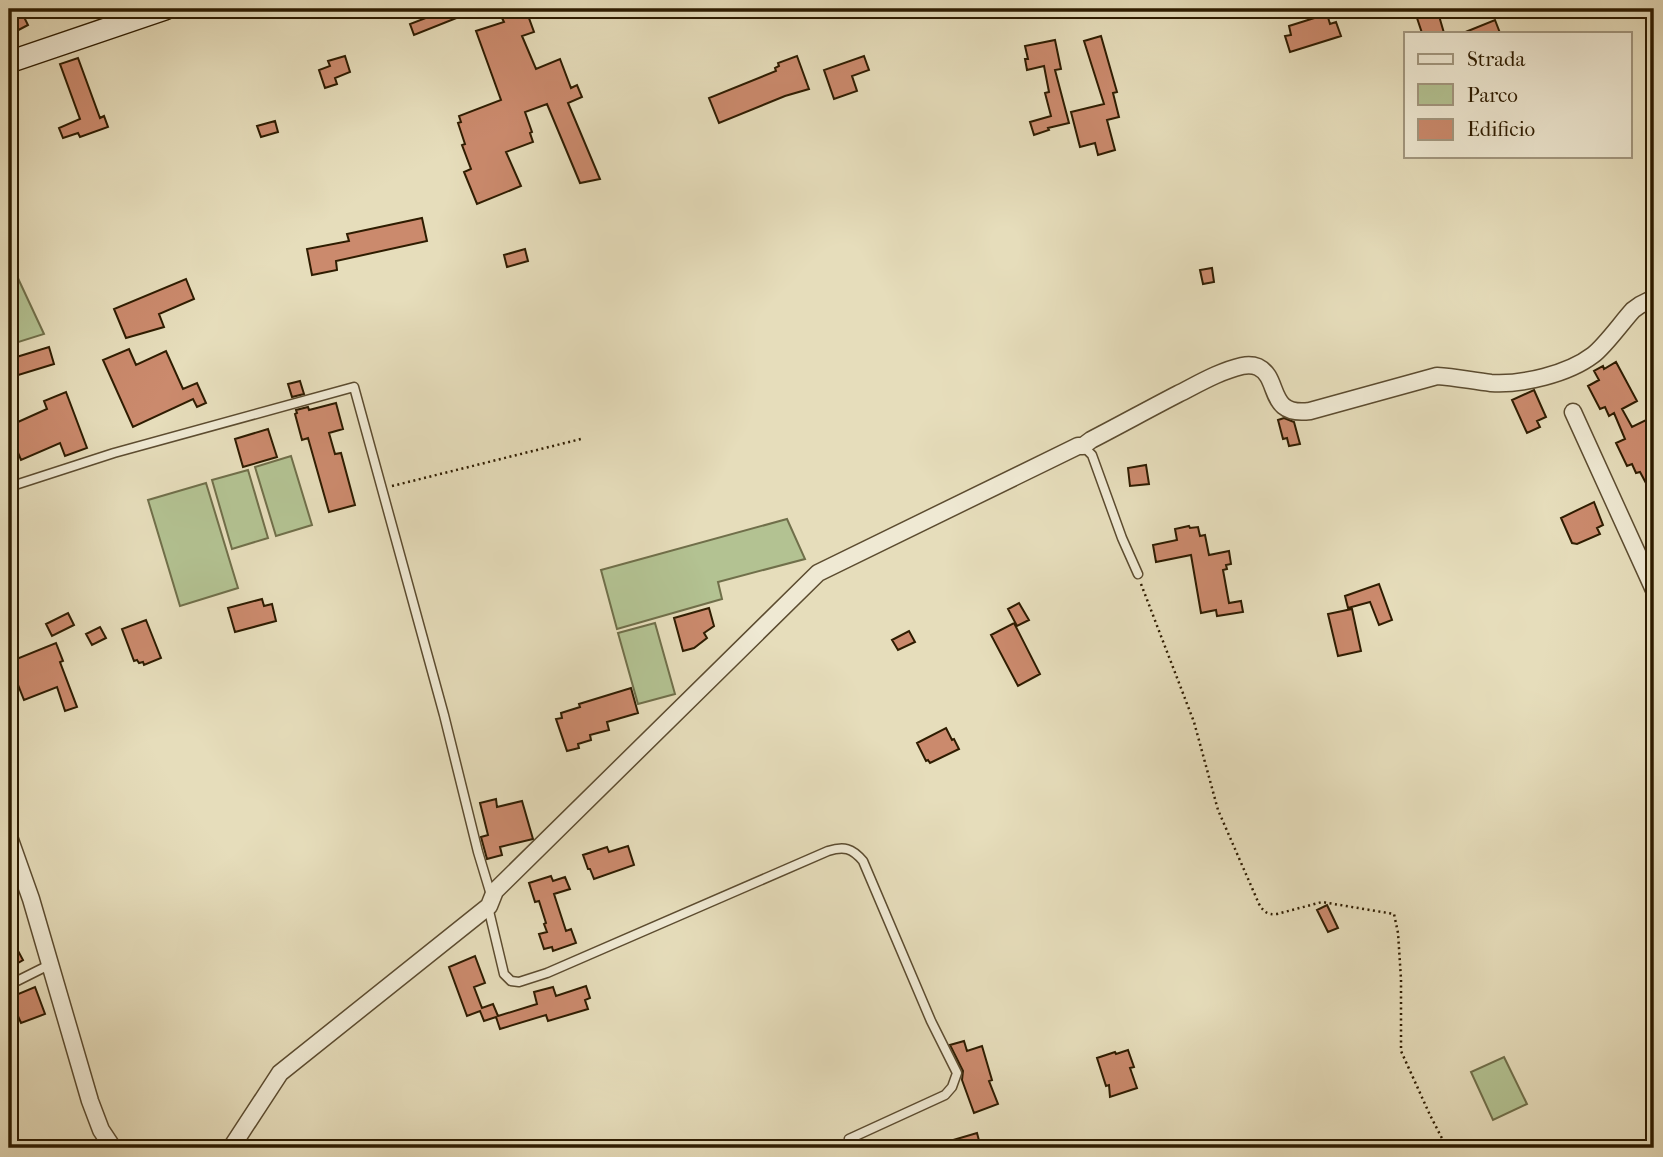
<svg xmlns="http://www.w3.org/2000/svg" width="1663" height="1157" font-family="'IM FELL French Canon',serif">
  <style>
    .green { fill: #b3c292; stroke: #706f4a; stroke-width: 2 }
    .building { fill: #cb8a6d; stroke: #2e1c01; stroke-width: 2 }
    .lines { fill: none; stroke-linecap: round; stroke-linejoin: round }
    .lane-casing { stroke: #5c4c30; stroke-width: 11 }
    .street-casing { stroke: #5c4c30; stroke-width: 19 }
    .secondary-casing { stroke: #2e1c01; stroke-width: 24 }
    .path { stroke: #2e1c01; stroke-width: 2.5; stroke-dasharray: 2 3.5; stroke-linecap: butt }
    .lane { stroke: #efe9d3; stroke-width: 8 }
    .street { stroke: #efe9d3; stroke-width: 16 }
    .secondary { stroke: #efe9d3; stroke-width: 21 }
  </style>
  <rect width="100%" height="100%" fill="#e6ddbb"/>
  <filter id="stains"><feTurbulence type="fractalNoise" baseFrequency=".00286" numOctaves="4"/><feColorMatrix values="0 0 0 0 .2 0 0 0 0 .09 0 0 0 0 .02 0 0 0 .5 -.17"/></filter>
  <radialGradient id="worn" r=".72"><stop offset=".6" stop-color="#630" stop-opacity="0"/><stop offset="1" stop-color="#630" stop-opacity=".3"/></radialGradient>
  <path class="green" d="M9 259 44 334 9 345Z
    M291 456 312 525 276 536 255 467Z
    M248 470 268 538 232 549 212 480Z
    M206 483 238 588 180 606 148 500Z
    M787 519 805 559 718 582 722 599 617 629 601 570Z
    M655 623 675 694 638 704 618 633Z
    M1504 1057 1527 1104 1493 1120 1471 1072Z"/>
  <path class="building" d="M9 9H20L28 25 9 35Z
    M449 9H479L414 35 410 24Z
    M1414 9H1437L1444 33H1422Z
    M526 10 534 32 522 36 536 69 560 59 571 88 577 85 582 97 568 103 600 179 580 183 547 104 525 112 532 132 530 133 533 142 506 152 521 186 477 204 464 172 471 169 462 145 465 144 458 123 461 122 459 116 501 100 476 31 504 22 502 18Z
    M1327 14 1330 24 1336 22 1341 36 1290 52 1285 36 1291 35 1289 26Z
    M1495 20 1500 33H1463Z
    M1101 36 1117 92 1113 93 1119 117 1107 120 1115 150 1098 155 1095 143 1080 147 1071 112 1104 104 1084 41Z
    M1055 40 1061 69 1055 70 1069 123 1048 128 1049 130 1034 135 1030 122 1051 116 1045 93 1049 92 1044 66 1027 70 1025 59H1028L1025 46Z
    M345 56 350 72 335 78 337 84 325 88 319 70 330 66 328 61Z
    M797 56 809 89 785 96 719 123 709 98 776 71 775 68 779 66 778 63Z
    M864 56 869 70 852 76 857 91 834 99 824 70Z
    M78 58 100 118 104 116 108 127 80 137 78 133 63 138 59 128 80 119 60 64Z
    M275 121 278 132 261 137 257 126Z
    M422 218 427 241 336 261 337 270 312 275 307 249 349 241 347 234Z
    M525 249 528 261 507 267 504 255Z
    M1212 268 1214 282 1203 284 1200 270Z
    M186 279 194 299 159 314 164 327 126 338 114 309Z
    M49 347 54 364 15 376 10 359Z
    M129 349 136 365 166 351 183 389 197 383 206 403 197 407 193 399 133 427 103 360Z
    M1616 362 1637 401 1622 409 1632 427 1646 420 1654 439V498L1640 472 1636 473 1632 464 1627 466 1616 443 1625 439 1614 413 1609 416 1605 407 1600 409 1588 386 1599 380 1594 371 1603 366 1604 369Z
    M300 381 304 394 292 397 288 384Z
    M1534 390 1546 417 1537 421 1540 427 1527 433 1512 400Z
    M66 392 87 448 65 456 60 443 21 460 9 431V426L47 409 44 401Z
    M336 403 343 429 329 433 335 454 341 453 355 505 329 512 308 438 302 440 295 414 297 413 296 410 308 407 309 410Z
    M1284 418 1294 422 1300 444 1289 446 1287 438 1283 439 1278 420Z
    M268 429 277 457 243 467 235 439Z
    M1146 465 1149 484 1130 486 1128 468Z
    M1594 502 1603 525 1597 528 1600 534 1577 544 1572 543 1561 518Z
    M1189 526 1190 528 1198 527 1200 536 1205 535 1209 555 1229 551 1231 564 1226 565 1227 569 1223 570 1229 603 1241 601 1243 612 1217 616 1216 610 1201 613 1191 555 1156 562 1153 545 1177 540 1175 529Z
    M1379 584 1392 620 1379 625 1370 602 1348 608 1345 596Z
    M262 599 264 606 272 604 276 621 235 632 228 608Z
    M1019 603 1029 620 1017 626 1008 609Z
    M709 608 714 626 704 633 707 638 694 648 683 651 674 618Z
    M1352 609 1361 651 1338 656 1328 614Z
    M68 613 74 625 52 636 46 624Z
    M146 620 161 658 144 665 143 662 139 663 137 660 134 661 122 629Z
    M1014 623 1040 674 1018 686 991 635Z
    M100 627 106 638 92 645 86 634Z
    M909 631 915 642 898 650 892 640Z
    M56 643 63 661 60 662 77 707 65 711 57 687 24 700 9 662Z
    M631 688 638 713 607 722 609 730 590 735 591 740 578 744 579 748 567 751 556 719 562 718 561 713 580 707 579 704Z
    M946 728 952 740 954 739 959 749 930 763 928 760 926 761 917 743Z
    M496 799 497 807 522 801 533 839 500 847 502 855 487 859 481 837 488 835 480 803Z
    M628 846 634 865 594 879 590 869H588L583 855 607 847 609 852Z
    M551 876 553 881 565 877 570 889 554 894 566 931 571 929 576 943 553 951 552 947 544 949 539 934 547 932 544 924 546 923 539 901 535 902 529 883Z
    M1327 905 1338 928 1328 932 1317 910Z
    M9 934 23 960 9 968Z
    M475 956 485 983 474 987 482 1008 493 1004 498 1016 537 1004 534 992 553 987 556 996 586 986 590 998 585 1000 588 1009 548 1021 546 1015 500 1029 496 1017 484 1021 480 1011 467 1016 449 967Z
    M35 987 45 1014 21 1023 18 1016 14 1018 11 1008 14 1006 11 997Z
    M964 1041 967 1051 982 1046 992 1080 989 1081 998 1104 974 1113 962 1080 963 1071 950 1045Z
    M1128 1050 1134 1067 1130 1068 1137 1088 1110 1097 1109 1085 1106 1086 1097 1058 1115 1052 1116 1054Z
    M977 1133 981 1148H936V1145Z"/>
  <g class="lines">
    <g class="lane-casing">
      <path id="lane" d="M1083 446 1092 455 1122 538 1138 574
        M9 487 114 453 354 387 444 715 478 852 491 895
        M489 906V911L504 974 511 981 519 982 547 973 828 851C844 846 852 848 863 861L931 1021 957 1073 952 1087 945 1095 849 1139 854 1148
        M9 985 51 964"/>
    </g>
    <g class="street-casing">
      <path id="street" d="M1573 412 1654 590
        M9 837 31 899 90 1101 101 1130 113 1148
        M231 1148 280 1073 489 906 495 891 818 573 1078 446H1083L1091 440C1120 425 1149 409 1178 394 1198 384 1220 371 1242 366 1247 365 1253 365 1258 367 1281 378 1266 417 1310 411L1437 376C1455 377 1473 381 1491 383 1522 385 1568 374 1593 355 1605 346 1622 322 1633 310L1640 305 1654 298"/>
    </g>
    <g class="secondary-casing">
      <path id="secondary" d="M9 62 165 9"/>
    </g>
    <path class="path" d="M392 486 581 439
      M1141 584 1194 722 1218 810 1259 904C1264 912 1267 915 1277 914L1322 902 1394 914 1398 933 1401 979V1051L1430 1115 1447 1148"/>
    <use href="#lane" class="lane"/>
    <use href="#street" class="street"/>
    <use href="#secondary" class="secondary"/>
  </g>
  <rect width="1663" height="1157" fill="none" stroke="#e6ddbb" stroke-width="35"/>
  <rect x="10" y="10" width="1642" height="1136" fill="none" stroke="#2e1c01" stroke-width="3.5"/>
  <rect x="18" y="18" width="1628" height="1122" fill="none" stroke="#2e1c01" stroke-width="2"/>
  <rect x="1404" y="32" width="228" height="126" fill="#efe9d3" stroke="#a2977f" stroke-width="2"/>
  <rect x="1418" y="54" width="35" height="10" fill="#efe9d3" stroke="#a2977f" stroke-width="2"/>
  <text x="1467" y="66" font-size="21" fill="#2e1c01">Strada</text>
  <rect x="1418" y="84" width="35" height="21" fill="#b3c292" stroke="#a2977f" stroke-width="2"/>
  <text x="1467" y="102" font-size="21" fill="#2e1c01">Parco</text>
  <rect x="1418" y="119" width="35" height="21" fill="#cb8a6d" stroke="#a2977f" stroke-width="2"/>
  <text x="1467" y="136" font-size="21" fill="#2e1c01">Edificio</text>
  <rect width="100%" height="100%" filter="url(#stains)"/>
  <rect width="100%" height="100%" fill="url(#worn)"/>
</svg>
